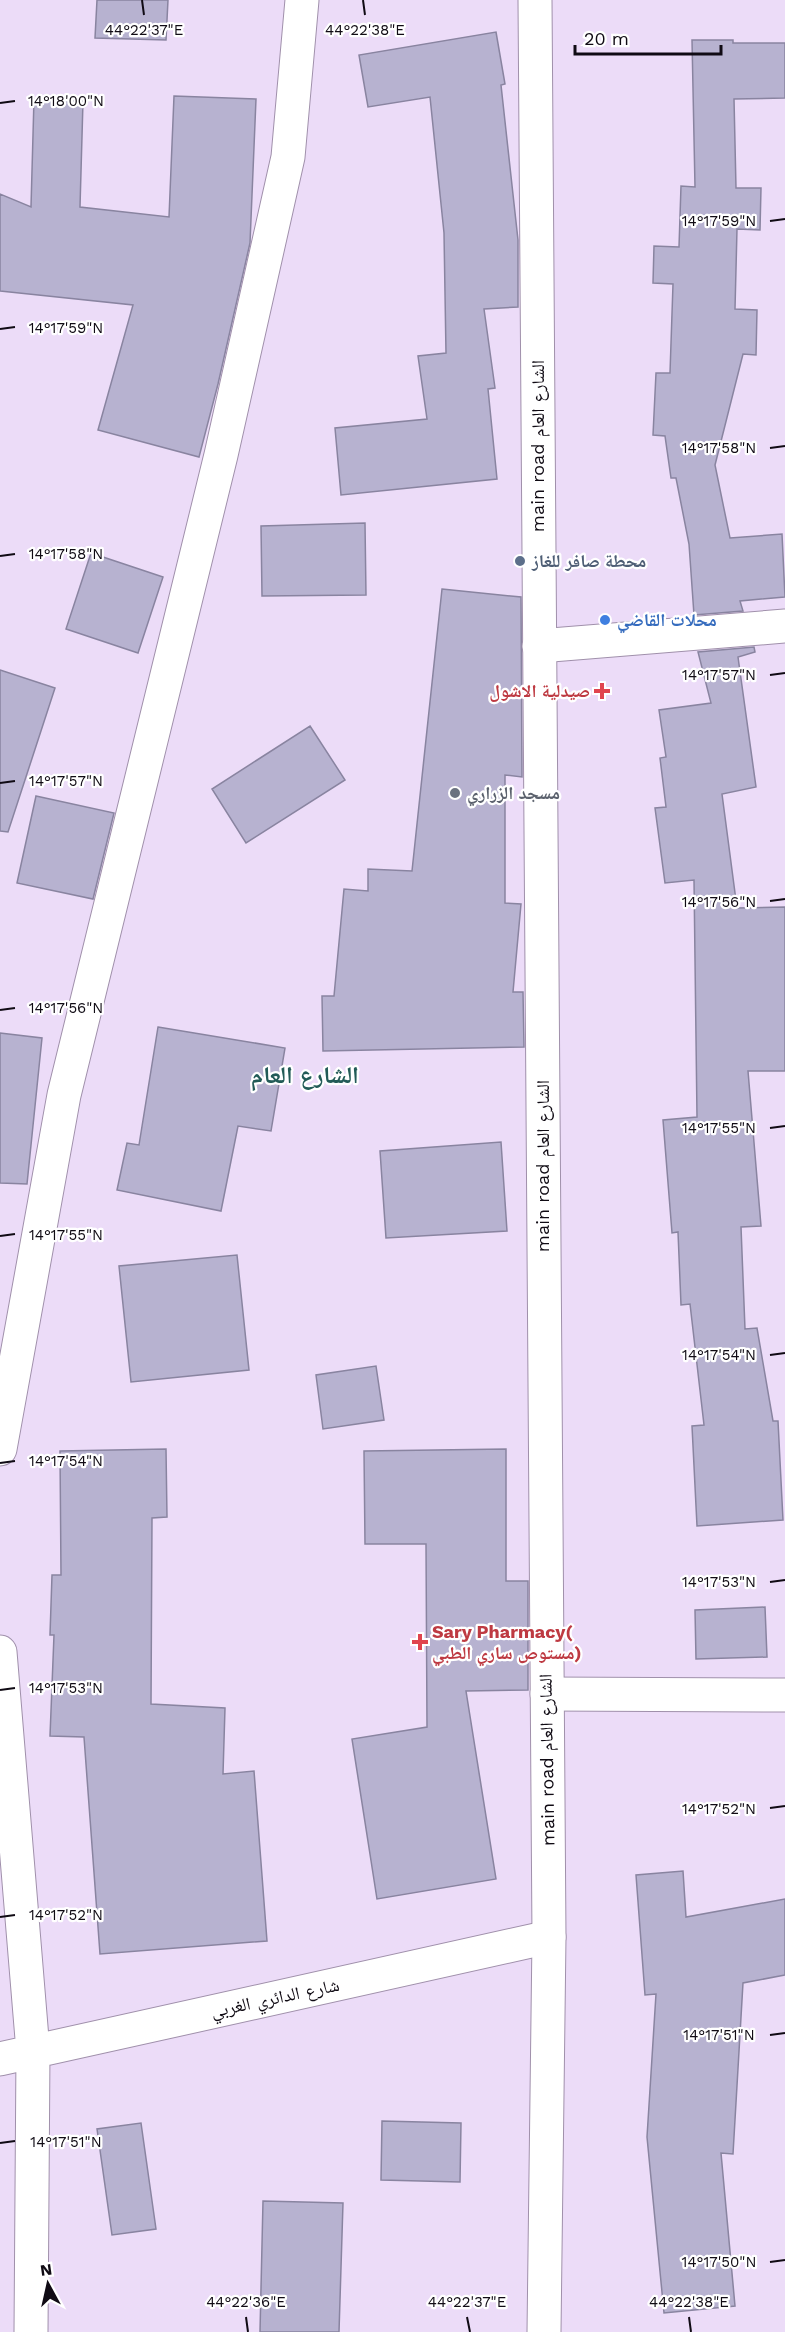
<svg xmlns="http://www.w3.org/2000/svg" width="785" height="2332" font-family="'Work Sans','Noto Naskh Arabic',sans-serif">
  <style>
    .building { fill: #b7b2d0; stroke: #8984a0; stroke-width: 1.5 }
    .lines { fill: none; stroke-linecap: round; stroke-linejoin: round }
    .minor-casing { stroke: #a090ab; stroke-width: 35 }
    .major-casing { stroke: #a090ab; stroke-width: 35 }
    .minor { stroke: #fff; stroke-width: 33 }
    .major { stroke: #fff; stroke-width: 33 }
    .ticks { fill: none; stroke: #100b14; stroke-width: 2 }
    .service-dot { fill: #5c6f8a; stroke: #fff; stroke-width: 2 }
    .shop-dot { fill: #3f7fe0; stroke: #fff; stroke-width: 2 }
    .health-dot { fill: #e0444e; stroke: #fff; stroke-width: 2 }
    .worship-dot { fill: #6b7280; stroke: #fff; stroke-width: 2 }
    .labels { text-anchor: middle; stroke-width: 4.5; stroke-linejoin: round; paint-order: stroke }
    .street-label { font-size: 18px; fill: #100b14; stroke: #fff }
    .service-label { font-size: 18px; font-weight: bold; fill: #4e5e75; stroke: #fff; text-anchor: start }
    .shop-label { font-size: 18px; font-weight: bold; fill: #366cbe; stroke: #fff; text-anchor: start }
    .health-label { font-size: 18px; font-weight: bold; fill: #be3a42; stroke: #fff; text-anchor: end }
    .worship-label { font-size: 18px; font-weight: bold; fill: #5b616d; stroke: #fff; text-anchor: start }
    .district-label { font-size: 24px; font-weight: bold; fill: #225b57; stroke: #fff }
    .ticks-label { font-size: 15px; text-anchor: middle; fill: #100b14; stroke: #fff; stroke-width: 4.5; stroke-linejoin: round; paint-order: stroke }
  </style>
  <rect width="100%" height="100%" fill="#ecdcf8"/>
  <path class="building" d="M97 0H168L166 40 95 38Z
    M496 32 505 84 501 85 518 240V307L484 309 495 388 488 389 497 479 341 495 335 428 427 419 418 356 446 353 444 233 430 97 368 107 359 55Z
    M692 40H733V43H785V98L734 99 736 188H761L760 230 737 229 735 309 757 310 756 355 743 354 715 465 730 538 782 534 785 597 740 601 743 611 694 615 689 544 676 478H671L665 436 653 435 656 373H670L673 284 653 283 654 246 679 247 681 186 695 187Z
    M174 96 256 99 250 243 218 384 199 457 98 430 133 305 0 291V194L31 207 34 99 83 101 80 207 169 217Z
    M365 523 366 595 262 596 261 526Z
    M91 553 163 577 138 653 66 629Z
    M442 589 521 597 522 777 505 775V903L521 904 513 992H523L524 1047 323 1051 322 996H334L344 889 368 891V869L412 871Z
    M754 647 755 652 738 657 756 787 722 794 737 908 785 907V1071H748L761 1226 741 1227 745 1329 757 1328 773 1421H778L783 1520 697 1526 692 1426 704 1425 690 1304 681 1305 678 1232 672 1233 663 1120 697 1117 694 880 665 883 655 808 666 807 660 758 666 757 659 710 711 703 698 652Z
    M0 670 55 688 8 832 0 831Z
    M310 726 345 780 246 843 212 789Z
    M36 796 114 813 93 899 17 883Z
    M158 1027 285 1048 271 1131 238 1126 221 1211 117 1190 127 1143 139 1145Z
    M0 1033 42 1038 27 1184 0 1183Z
    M501 1142 507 1231 386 1238 380 1151Z
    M237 1255 249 1370 131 1382 119 1266Z
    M376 1366 384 1420 323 1429 316 1375Z
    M166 1449 167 1517 152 1518 151 1704 225 1708 223 1774 254 1771 267 1941 100 1954 84 1737 50 1736 54 1635H50L52 1575H61L60 1451Z
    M506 1449V1581H528V1690L466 1691 496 1879 377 1899 352 1739 427 1727 426 1544H365L364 1451Z
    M765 1607 767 1657 696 1659 695 1610Z
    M683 1871 686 1917 785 1899V1975L743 1983 733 2154 721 2153 735 2306 664 2313 647 2137 656 1994 645 1995 636 1875Z
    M382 2121 461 2123 460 2182 381 2180Z
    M141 2123 156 2229 112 2235 97 2129Z
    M263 2201 343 2203 339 2332H260Z"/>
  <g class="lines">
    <g class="minor-casing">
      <path id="minor" d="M539 646 785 626
        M0 1449 64 1095 221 455 288 157 302 0
        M0 1652 33 2051 31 2332
        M547 1694 785 1695
        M0 2059 549 1937"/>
    </g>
    <g class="major-casing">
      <path id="major" d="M535 0 549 1937 544 2332"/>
    </g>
    <use href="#minor" class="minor"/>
    <use href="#major" class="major"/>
  </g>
  <path class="ticks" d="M142 0 144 15M363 0 365 15M0 103 15 101M770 221 785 219M0 329 15 327M770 448 785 446M0 556 15 554M770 675 785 673M0 783 15 781M770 901 785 899M0 1010 15 1008M770 1128 785 1126M0 1236 15 1234M770 1355 785 1353M0 1463 15 1461M770 1582 785 1580M0 1690 15 1688M770 1808 785 1806M0 1917 15 1915M770 2035 785 2033M0 2143 15 2141M770 2262 785 2260M246 2317 248 2332M467 2317 470 2332M689 2317 691 2332"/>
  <circle class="service-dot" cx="520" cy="561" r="6"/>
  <circle class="shop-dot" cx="605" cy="620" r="6"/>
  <g class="health-dot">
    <path d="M599 682h6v6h6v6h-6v6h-6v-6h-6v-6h6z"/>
    <path d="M417 1633h6v6h6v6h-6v6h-6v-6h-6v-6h6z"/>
  </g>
  <circle class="worship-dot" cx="455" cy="793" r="6"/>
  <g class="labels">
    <g class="street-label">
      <text transform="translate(538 446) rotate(-90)" y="6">main road الشارع العام</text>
      <text transform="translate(543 1166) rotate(-90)" y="6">main road الشارع العام</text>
      <text transform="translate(547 1760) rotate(-91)" y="6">main road الشارع العام</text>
      <text transform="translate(275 1998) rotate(-12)" y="6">شارع الدائري الغربي</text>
    </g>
    <g class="service-label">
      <text x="532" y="567">محطة صافر للغاز</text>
    </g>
    <g class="shop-label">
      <text x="617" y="626">محلات القاضي</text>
    </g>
    <g class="health-label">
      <text x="590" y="697">صيدلية الاشول</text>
      <text x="432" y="1638" text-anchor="start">Sary Pharmacy(<tspan x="432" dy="21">مستوص ساري الطبي)</tspan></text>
    </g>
    <g class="worship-label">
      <text x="467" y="799">مسجد الزراري</text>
    </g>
    <g class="district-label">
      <text x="305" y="1083">الشارع العام</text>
    </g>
  </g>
  <g class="ticks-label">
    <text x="144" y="35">44°22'37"E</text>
    <text x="365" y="35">44°22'38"E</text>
    <text x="66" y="106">14°18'00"N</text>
    <text x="719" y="226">14°17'59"N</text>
    <text x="66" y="333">14°17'59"N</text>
    <text x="719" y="453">14°17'58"N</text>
    <text x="66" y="559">14°17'58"N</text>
    <text x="719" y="680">14°17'57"N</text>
    <text x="66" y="786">14°17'57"N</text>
    <text x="719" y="907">14°17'56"N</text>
    <text x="66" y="1013">14°17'56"N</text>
    <text x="719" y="1133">14°17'55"N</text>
    <text x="66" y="1240">14°17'55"N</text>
    <text x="719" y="1360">14°17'54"N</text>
    <text x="66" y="1466">14°17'54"N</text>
    <text x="719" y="1587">14°17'53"N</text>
    <text x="66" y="1693">14°17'53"N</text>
    <text x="719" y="1814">14°17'52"N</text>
    <text x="66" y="1920">14°17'52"N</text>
    <text x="719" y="2040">14°17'51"N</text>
    <text x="66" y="2147">14°17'51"N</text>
    <text x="719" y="2267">14°17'50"N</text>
    <text x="246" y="2307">44°22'36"E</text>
    <text x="467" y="2307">44°22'37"E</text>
    <text x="689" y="2307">44°22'38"E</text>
  </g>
  <g transform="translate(48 2284) rotate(352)" stroke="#ffffff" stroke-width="4.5" paint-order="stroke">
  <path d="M0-4.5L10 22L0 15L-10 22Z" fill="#100b14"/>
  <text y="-9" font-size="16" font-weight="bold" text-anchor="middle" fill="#100b14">N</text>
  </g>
  <path d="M575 45v9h146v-9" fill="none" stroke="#100b14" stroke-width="3"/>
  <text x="584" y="45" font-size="18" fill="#100b14" stroke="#ffffff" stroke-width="4.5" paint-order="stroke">20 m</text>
</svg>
